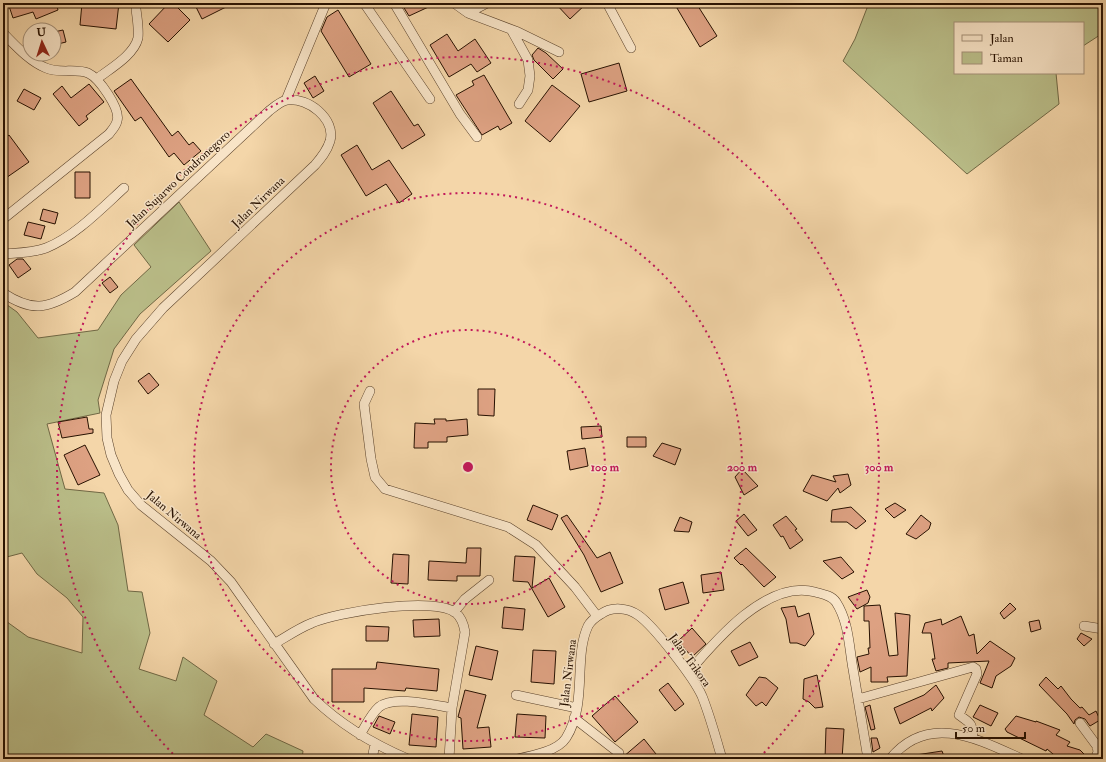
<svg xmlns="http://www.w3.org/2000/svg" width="1106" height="762" font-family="'IM FELL Double Pica',serif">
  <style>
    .green { fill: #babe89; stroke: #706845 }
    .building { fill: #dda182; stroke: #271101 }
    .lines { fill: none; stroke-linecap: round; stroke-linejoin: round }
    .minor-casing { stroke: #5a422b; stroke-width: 10 }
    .minor { stroke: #f8e4c7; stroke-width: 9 }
    .ring { fill: none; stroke: #c2185b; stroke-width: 2; stroke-dasharray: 2 4 }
    .labels { text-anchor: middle; stroke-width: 3; stroke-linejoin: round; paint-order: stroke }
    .street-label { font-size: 12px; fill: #271101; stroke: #f8e4c7 }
    .centre { fill: #c2185b; stroke: #f8e4c7; stroke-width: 2 }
    .ring-label { font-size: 12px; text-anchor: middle; font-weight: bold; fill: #c2185b; stroke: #f8e4c7; stroke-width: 3; stroke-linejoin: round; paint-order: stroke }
  </style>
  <rect width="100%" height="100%" fill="#f4d6a9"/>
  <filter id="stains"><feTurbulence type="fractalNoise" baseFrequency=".005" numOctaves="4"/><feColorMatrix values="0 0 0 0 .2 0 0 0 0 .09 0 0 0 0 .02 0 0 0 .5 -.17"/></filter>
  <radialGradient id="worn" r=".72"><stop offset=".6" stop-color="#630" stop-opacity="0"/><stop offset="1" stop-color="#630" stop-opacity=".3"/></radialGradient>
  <path class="green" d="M865 3H1103V33L1083 46V23H955V73H1056L1059 104 967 174 843 61 855 39 867 8Z
    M179 202 211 251 140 314 114 349 98 400 100 413 47 424 65 489 104 493 118 525 128 591 142 592 150 633 139 669 176 681 183 657 217 681 204 715 253 747 266 734 303 751 302 759H3V619L28 637 82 653 83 617 67 598 37 574 22 553 3 558V302L17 312 38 338 98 330 121 295 151 267 134 245Z"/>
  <path class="building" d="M8 3H56L58 10 36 19 33 12 13 18Z
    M82 3H119L116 29 80 25Z
    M169 3H173L190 20 168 42 149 24Z
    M194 3H234L202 19Z
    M401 3H437L409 16Z
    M555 3H587L570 19Z
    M674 3H696L717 36 700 47Z
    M338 10 371 64 349 77 321 31 327 17Z
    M63 30 66 42 54 45V32Z
    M447 34 458 51 475 39 491 63 477 72 471 64 449 77 430 45Z
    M538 48 546 53 563 69 553 79 534 60 532 55Z
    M619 63 627 91 589 102 581 74Z
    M484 75 512 123 500 130 498 126 482 135 456 95 474 85 472 81Z
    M315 76 324 91 313 98 304 83Z
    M131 79 172 136 178 131 189 145 193 142 201 151 184 165 174 153 169 157 141 117 135 121 114 91Z
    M89 84 104 102 86 116 88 119 79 126 53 94 62 86 71 98Z
    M552 85 580 106 550 142 525 121Z
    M24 89 41 98 34 110 17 101Z
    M391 91 414 126 418 124 425 135 402 149 373 103Z
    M9 135 29 162 3 180V140Z
    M357 145 372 170 389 160 412 194 399 203 386 184 366 196 341 155Z
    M75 172H90V198H75Z
    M43 209 58 213 55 224 40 220Z
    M28 222 45 226 41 239 24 235Z
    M17 259H23L31 269 18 278 9 265Z
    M110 277 118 287 110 293 102 283Z
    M149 373 159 385 148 394 138 381Z
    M478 389H495L494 416 478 415Z
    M87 417 89 429H93V433L62 438 58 422Z
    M434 419H446V421L467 419 468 435 447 437V442H428V448H414L415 423 435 424Z
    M601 426 602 437 582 439 581 427Z
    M627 437H646V447H627Z
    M662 443 681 449 675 465 653 456Z
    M85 445 100 475 78 485 64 455Z
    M585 448 588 466 570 470 567 451Z
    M742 469 758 486 744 495 735 477Z
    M848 474 851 485 840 493 838 488 827 501 803 491 812 475 836 482 833 476Z
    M895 503 906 510 894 518 885 509Z
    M533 505 558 515 552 530 527 520Z
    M851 507 866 521 856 529 847 522H831L832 510Z
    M744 514 757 530 748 536 736 521Z
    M567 515 597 558 610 552 623 583 601 592 584 555 561 518Z
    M921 515 931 523 929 529 916 539 906 534Z
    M786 516 797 529 795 530 803 540 790 549 783 536 781 537 773 525Z
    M680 517 692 522 689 532 674 531Z
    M467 548H481L480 576H457V581L428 580 429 561 466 563Z
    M746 548 776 577 764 587 742 564 741 565 734 558Z
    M393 554 409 555 408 584 391 583Z
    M515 556 535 557 532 588 549 578 565 607 548 617 528 582 513 581Z
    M841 557 854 572 842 579 823 561Z
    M721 572 724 590 703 593 701 575Z
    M683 582 689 603 665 610 659 589Z
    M867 590 870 597 868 603 857 609 848 597Z
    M1010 603 1016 609 1004 619 1000 613Z
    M880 605 889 656 898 655 895 613 910 615 907 676 887 677 888 682H871V667L860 672 857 657 869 654 868 648H870L869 621H864V606Z
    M795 606 798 617 809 613 814 634 805 646 797 643H790L786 619 781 608Z
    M504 607 525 609 523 630 502 628Z
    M961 616 969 636 974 634 977 654 990 641 1015 658 1011 666 996 676 992 688 980 683 989 661 948 663V668L936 671 932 659H935L931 633H922L925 623 941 619 942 625Z
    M439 619 440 636 414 637 413 620Z
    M1039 620 1041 629 1031 632 1029 622Z
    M366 626 389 627 388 641H366Z
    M692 628 706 644 692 657 678 641Z
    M1081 633 1092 639 1084 646 1077 639Z
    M750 642 758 657 739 666 731 651Z
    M476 646 498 651 492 680 469 675Z
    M533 650 556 651 554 684 531 682Z
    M377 662 439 669 437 691 406 688 405 691 364 688V702H332V669H376Z
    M817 675 823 707 815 708 809 702 803 699 804 679Z
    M759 677 766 678 778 688 766 706 762 702 756 706 746 695Z
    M1046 677 1058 689 1061 686 1071 699 1080 708 1082 707 1089 715 1096 711 1100 720 1090 726 1085 719 1079 717 1075 720 1074 724 1067 714 1039 685Z
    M668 683 684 704 675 711 659 690Z
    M936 685 944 698 932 711 931 708 900 724 894 708 924 695Z
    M465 690 486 695 477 728 489 727 491 747 463 749 461 718 458 717Z
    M615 696 638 722 615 742 592 716Z
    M870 705 875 729 871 730 865 707Z
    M980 705 998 713 991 726 973 717Z
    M412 714 438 717 436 747 409 745Z
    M517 714 546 716 545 738 515 737Z
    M379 716 395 722 390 734 373 727Z
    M1016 716 1036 722V721L1060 730 1056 735 1070 742 1067 746 1080 750 1089 759H1066L1061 755 1059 759 1047 749 1046 751 1007 732 1005 729Z
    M826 728 844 729 842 759H825Z
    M871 738H877L880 748 873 752Z
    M644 739 660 759H620L623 757Z
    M942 751 945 759H917L916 755Z"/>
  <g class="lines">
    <g class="minor-casing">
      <path id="minor" d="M364 3 430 99
        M394 3 460 114 477 137
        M454 3 468 13 518 32 559 52
        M607 3 631 48
        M468 13 487 3
        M512 31 528 60 530 76 528 90 519 104
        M3 33C16 46 29 61 46 68 60 74 75 68 88 73 99 78 121 109 117 121 116 126 112 130 109 134L3 219
        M98 78C111 68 134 55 138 38 139 28 137 18 136 9
        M286 100 326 3
        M3 254C17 253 33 253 46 248 74 237 102 208 124 188
        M3 293C32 312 47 309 75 292L269 111C274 107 281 101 287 100 308 97 336 119 330 141 327 151 321 158 315 165L163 308 136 339 122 361 114 381 106 415 107 438 111 455 119 474 128 490 141 505 211 561 231 582 314 699C341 725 373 744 408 759
        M370 391 364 404 371 459 375 477 385 489 508 527 536 545 575 587 597 616
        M454 612 465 599 489 580
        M1084 626 1103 629
        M274 644C286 637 299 628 312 623 337 612 434 596 456 613 462 618 464 626 465 632L452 708 449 759
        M688 673C715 641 767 579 815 592 822 594 831 595 836 602 849 622 849 647 853 669 858 699 863 729 868 759
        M516 695 577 708
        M858 699 973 667 976 669 977 674 959 715C971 724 972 722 973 738
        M574 718 619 753
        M1080 723 1097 746 1098 752 1095 759
        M360 735C365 727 371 714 379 707 394 695 433 705 452 708
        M372 759 375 744
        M517 759C532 756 558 751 566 738 588 703 573 658 588 626 591 620 596 617 601 614 612 606 628 608 638 615 654 626 694 678 702 696 710 716 716 738 722 759
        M890 759C928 712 978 739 1022 759"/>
    </g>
    <use href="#minor" class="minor"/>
  </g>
  <g class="ring">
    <circle cx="468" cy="467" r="137"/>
    <circle cx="468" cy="467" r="274"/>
    <path d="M177 758A411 411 0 1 1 759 758"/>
  </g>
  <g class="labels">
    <g class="street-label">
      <text transform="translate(178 179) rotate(-43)" y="4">Jalan Sujarwo Condronegoro</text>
      <text transform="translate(258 202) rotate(-44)" y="4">Jalan Nirwana</text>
      <text transform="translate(174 515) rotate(40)" y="4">Jalan Nirwana</text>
      <text transform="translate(690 660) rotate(54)" y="4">Jalan Trikora</text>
      <text transform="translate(568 673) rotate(-83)" y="4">Jalan Nirwana</text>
    </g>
  </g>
  <circle cx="468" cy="467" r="6" class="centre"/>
  <g class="ring-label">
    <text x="605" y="471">100 m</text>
    <text x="742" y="471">200 m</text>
    <text x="879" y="471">300 m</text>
  </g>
  <rect width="1106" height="762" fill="none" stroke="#f4d6a9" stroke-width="16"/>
  <rect x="4" y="4" width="1098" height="754" fill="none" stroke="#271101" stroke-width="2"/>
  <rect x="8" y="8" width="1090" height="746" fill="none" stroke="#271101"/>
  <rect x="954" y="22" width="130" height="52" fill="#f8e4c7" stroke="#a49078"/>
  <rect x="962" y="35" width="20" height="6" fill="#f8e4c7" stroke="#a49078"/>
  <text x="990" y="42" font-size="12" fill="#271101">Jalan</text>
  <rect x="962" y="52" width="20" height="12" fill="#babe89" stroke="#a49078"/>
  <text x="990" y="62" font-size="12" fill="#271101">Taman</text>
  <g transform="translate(42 42) rotate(356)"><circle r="19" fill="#f8e4c7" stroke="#a49078"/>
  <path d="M0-3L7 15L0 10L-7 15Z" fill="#8f2418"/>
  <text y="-6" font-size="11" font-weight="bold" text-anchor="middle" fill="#271101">U</text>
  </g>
  <path d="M956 732v6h69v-6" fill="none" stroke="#271101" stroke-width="2"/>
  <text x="962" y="732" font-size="12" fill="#271101" stroke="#f8e4c7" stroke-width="3" paint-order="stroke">50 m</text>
  <rect width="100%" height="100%" filter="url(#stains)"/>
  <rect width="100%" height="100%" fill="url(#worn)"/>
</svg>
